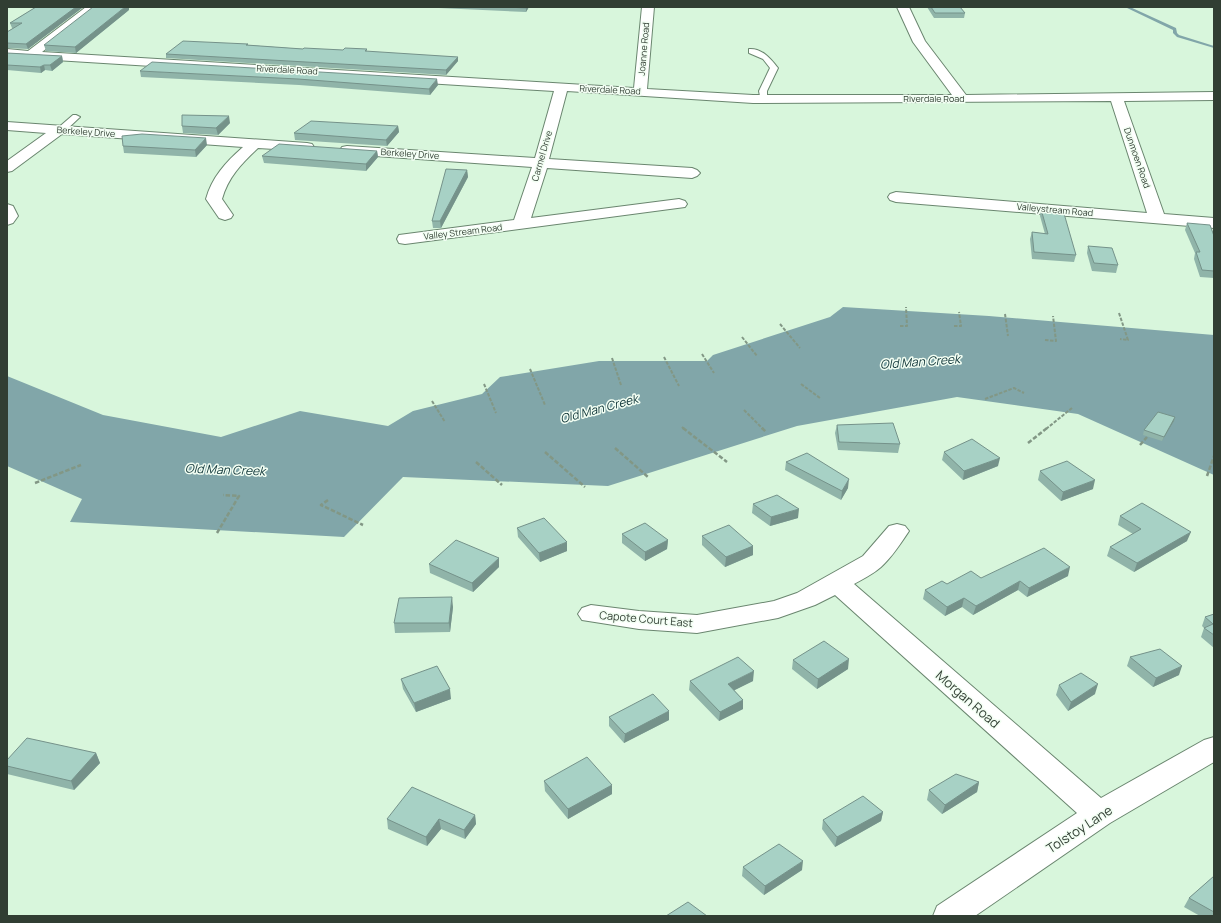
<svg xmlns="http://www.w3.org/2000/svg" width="1221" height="923" font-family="Manrope,sans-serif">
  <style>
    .water { fill: #81a6a9 }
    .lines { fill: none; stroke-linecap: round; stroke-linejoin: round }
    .stream { fill: #81a6a9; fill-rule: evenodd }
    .lane-casing { stroke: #6a866f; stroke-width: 2 }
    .street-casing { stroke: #6a866f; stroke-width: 2 }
    .path-far1 { stroke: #829785; stroke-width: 2; stroke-dasharray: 3.5 1.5; stroke-linecap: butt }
    .path { stroke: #829785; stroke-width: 2.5; stroke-dasharray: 4.5 2; stroke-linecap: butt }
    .lane { fill: #fff; fill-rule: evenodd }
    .street { fill: #fff; fill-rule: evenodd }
    .wall { fill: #90b4a9 }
    .shaded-wall { fill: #75928a }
    .building { fill: #a7d1c5; stroke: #75928a }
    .labels { text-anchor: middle; stroke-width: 3; stroke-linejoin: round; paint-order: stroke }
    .far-street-label { font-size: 9px; fill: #313e33; stroke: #f2fef3 }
    .street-label { font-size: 11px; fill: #313e33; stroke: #f2fef3 }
    .water-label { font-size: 12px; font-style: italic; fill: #0f3538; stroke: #f2fef3 }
    .near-street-label { font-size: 13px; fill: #313e33; stroke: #f2fef3 }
  </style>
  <rect width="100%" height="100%" fill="#d8f6dc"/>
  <path class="water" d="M843 307 989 316 1214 335V475L1078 414 957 397 797 426 608 486 403 477 344 537 70 522 82 499 7 466V376L103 415 221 437 300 411 388 426 413 411 482 394 500 377 599 361H707L713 355 830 317Z"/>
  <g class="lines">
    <path class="stream" d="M1125 7H1130L1176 28 1177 33 1179 35 1214 46V48L1177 37 1173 33V30Z"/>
    <g class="lane-casing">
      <path id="lane" d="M749 49C762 48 771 59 778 68L767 91V101H761L759 91 770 68 763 59 749 53Z
        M73 115H76L80 117 64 132H58L57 130 58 128Z"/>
    </g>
    <g class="street-casing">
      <path id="street" d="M86 7H99L42 52 634 88 642 7H654L647 89 753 95H952L913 42 897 7H909L925 41 966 95 1214 92V100L1124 101 1164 214 1214 218V228L896 202 890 200 888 197 890 194 896 192 1147 213 1111 101 753 103 567 91 549 159 692 168 697 170 700 173 697 176 692 178 547 168 531 218 679 199 685 201 687 204 685 207 405 244 399 243 397 239 399 235 514 220 532 167 347 154 342 153 340 150 342 147 347 146 535 158 554 91 7 57V49L28 51Z
        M7 122 307 143 312 144 314 147 312 150 307 151 258 148C242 163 228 177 222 199L233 215 231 218 225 220 219 218 206 199C212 177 226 162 243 147L62 134 12 171 7 172V161L46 133 7 130Z
        M7 204 13 206 18 216 13 223 7 225Z
        M897 524 905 526 909 531C901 543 892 557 881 567 873 574 863 579 854 584L1101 798 1204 740 1214 737V762L1110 823 975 916H933L937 906 1077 813 835 595 815 605 778 618 697 633 639 629 582 620 578 614 582 608 591 605 639 611 697 615 774 601 797 593 863 556 889 526Z"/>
    </g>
    <path class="path-far1" d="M1119 313 1128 340 1120 339
      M1005 314 1008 336
      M780 324 800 348
      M900 326H907L906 307
      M954 326H961L959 312
      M742 337 757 356
      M1045 340 1056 341 1053 316
      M702 354 714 373
      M664 357 679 386
      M612 358 621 385
      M530 369 545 405
      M484 384 496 413
      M801 384 820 398
      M985 399 1014 388 1024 393
      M432 401 445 422
      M744 410 763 429
      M682 427 684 429
      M1046 429 1072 408"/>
    <path class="path" d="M683 428 727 462
      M762 428 766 432
      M1028 443 1047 428
      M1140 445 1147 437
      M615 448 648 477
      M545 452 585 487
      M476 462 502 485
      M1207 476 1214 456
      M35 483 81 465
      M328 500 321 505 363 525
      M217 533 239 496 223 495"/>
    <use href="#lane" class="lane"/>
    <use href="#street" class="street"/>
  </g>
  <path class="wall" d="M36 7H81L82 8 28 49 7 48V32L13 28H12L10 23Z
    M417 7H529L526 12Z
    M927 7H960L965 13 964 18H934Z
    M129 10 76 53 46 51 44 45Z
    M248 44V45L303 49 343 50 367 49V52L458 57V61L446 75 166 58V54Z
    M7 53 62 56 63 62 52 71 45 70 41 73 7 70Z
    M140 71 438 85 430 95 299 85 141 77Z
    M230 123 218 135 183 133 182 126Z
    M398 126 399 132 387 146 295 140 294 133Z
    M207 145 196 157 124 153 123 146Z
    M377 151 378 157 366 171 264 163 262 156Z
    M467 170 468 177 441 228H433L432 221Z
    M1041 209 1076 255 1074 262 1032 259 1030 239 1032 232 1045 234 1040 216Z
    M1187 223 1214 236V278L1200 277 1194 259 1195 253 1185 230Z
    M1088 246 1118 265 1116 273 1092 271 1087 253Z
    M1175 417 1174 421 1162 441 1143 435 1144 430Z
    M837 425 900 444 898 453 838 450 835 433Z
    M944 452 998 466 963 480 942 460Z
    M786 462 848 488 841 500 785 470Z
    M1040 471 1093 489 1061 501 1038 480Z
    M753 504 798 518 770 526 752 513Z
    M1120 516 1187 541 1134 572 1107 556 1110 547 1133 534 1118 525Z
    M517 528 567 551 540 562 518 537Z
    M622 534 668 540 667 549 645 561 622 543Z
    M702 536 753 546V555L725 567 702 545Z
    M429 564 499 567 473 592 430 573Z
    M1068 576 1027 597 1018 590 973 615 962 607 945 616 923 599 925 590 947 584 981 578Z
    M453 607 450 632 395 633 394 623Z
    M1214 614V648L1201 637 1204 628 1202 626 1205 617Z
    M1130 657 1179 675 1153 687 1127 666Z
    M793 660 848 669 817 689 792 669Z
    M401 679 451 699 416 712 403 689Z
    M690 681H753L734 690 743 700V709L719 721 689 690Z
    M1059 685 1095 694 1068 711 1056 695Z
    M609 717 669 720 624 743 609 726Z
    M96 753 100 763 74 790 7 774V760Z
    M544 781 612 794 568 819 545 791Z
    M979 782 977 792 942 814 927 800 929 790Z
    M883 812 881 821 835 847 822 829 823 820Z
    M475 815 476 824 465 839 441 829 427 846 388 829 387 819Z
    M743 867 802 870 764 895 742 876Z
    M1214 876V916H1200L1184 907 1189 898Z"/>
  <path class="shaded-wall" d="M76 7H81L82 8 28 49 26 44Z
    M125 7H129V10L76 53 75 47Z
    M526 7H529L526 12Z
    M62 56 63 62 52 71 50 65Z
    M458 57V61L446 75V70Z
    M44 65 45 70 41 73 40 67Z
    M437 79 438 85 430 95 429 89Z
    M229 116 230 123 218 135 216 128Z
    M398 126 399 132 387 146 386 140Z
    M206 138 207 145 196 157 195 150Z
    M377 151 378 157 366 171V164Z
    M467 170 468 177 441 228 440 221Z
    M1175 417 1174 421 1162 441 1164 437Z
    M1000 458 998 466 963 480 964 471Z
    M849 479 848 488 841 500 842 491Z
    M1095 480 1093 489 1061 501 1063 492Z
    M799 509 798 518 770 526 771 517Z
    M1191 532 1187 541 1134 572 1137 563Z
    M668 540 667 549 645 561V552Z
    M567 542V551L540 562 539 553Z
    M753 546V555L725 567 726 557Z
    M499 558V567L473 592 472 583Z
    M1070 567 1068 576 1027 597 1029 588Z
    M1020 581 1018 590 973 615 976 606Z
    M452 597 453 607 450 632 449 623Z
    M964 598 962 607 945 616 947 607Z
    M849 659 848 669 817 689 818 679Z
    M1182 666 1179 675 1153 687 1156 678Z
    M754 671 753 681 727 694 728 684Z
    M1098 684 1095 694 1068 711 1071 702Z
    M450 689 451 699 416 712 414 703Z
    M743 700V709L719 721 720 712Z
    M669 711V720L624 743 625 734Z
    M96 753 100 763 74 790 71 781Z
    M979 782 977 792 942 814 945 805Z
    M612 785V794L568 819V809Z
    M883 812 881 821 835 847 837 837Z
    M475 815 476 824 465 839 464 830Z
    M439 819 441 829 427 846 426 837Z
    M803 861 802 870 764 895 765 886Z"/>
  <path class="building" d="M36 7H76L26 44 7 43V32L22 23H10Z
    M93 7H125L75 47 44 45Z
    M506 7H526V8Z
    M931 7H960L965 13H935Z
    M183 41 248 44 246 45 303 49 304 48 343 50 345 48 367 49 365 51 458 57 446 70 166 54Z
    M7 53 62 56 50 65H44L40 67 7 65Z
    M152 62 437 79 429 89 298 79 140 71Z
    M182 115 229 116 216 128 182 126Z
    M311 121 398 126 386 140 294 133Z
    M142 134 206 138 195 150 123 146 122 136Z
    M279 144 377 151 366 164 262 156Z
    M446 169 467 170 440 221H432Z
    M1041 209 1063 210 1076 255 1034 252 1032 232 1048 234Z
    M1187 223 1210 225 1214 236V271L1202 270 1196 252H1200Z
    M1088 246 1112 248 1118 265 1094 263Z
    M1158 412 1175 417 1164 437 1144 430Z
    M893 423 900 444 839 442 837 425Z
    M972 439 1000 458 964 471 944 452Z
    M807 453 849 479 842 491 786 462Z
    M1067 461 1095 480 1063 492 1040 471Z
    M777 495 799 509 771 517 753 504Z
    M1142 503 1191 532 1137 563 1110 547 1141 529 1120 516Z
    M544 518 567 542 539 553 517 528Z
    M645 523 668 540 645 552 622 534Z
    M729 525 753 546 726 557 702 536Z
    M456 540 499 558 472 583 429 564Z
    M1044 548 1070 567 1029 588 1020 581 976 606 964 598 947 607 925 590 942 581 947 584 971 571 981 578Z
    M452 597 449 623H394L399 598Z
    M1214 614V635L1204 628 1213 624 1205 617Z
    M824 641 849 659 818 679 793 660Z
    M1160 649 1182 666 1156 678 1130 657Z
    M738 657 754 671 728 684 743 700 720 712 690 681Z
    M437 666 450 689 414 703 401 679Z
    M1081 673 1098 684 1071 702 1059 685Z
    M653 694 669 711 625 734 609 717Z
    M27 738 96 753 71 781 7 766V760Z
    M587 757 612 785 568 809 544 781Z
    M956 774 979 782 945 805 929 790Z
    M412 787 475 815 464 830 439 819 426 837 387 819Z
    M863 796 883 812 837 837 823 820Z
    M779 844 803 861 765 886 743 867Z
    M1214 876V912L1189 898Z
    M688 902 707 916H666Z"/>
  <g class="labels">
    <g class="far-street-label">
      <text transform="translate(644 49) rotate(-85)" y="3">Joanne Road</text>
      <text transform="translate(287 70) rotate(3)" y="3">Riverdale Road</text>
      <text transform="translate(610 90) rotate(3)" y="3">Riverdale Road</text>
      <text x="934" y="102">Riverdale Road</text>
      <text transform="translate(86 132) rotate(4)" y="3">Berkeley Drive</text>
      <text transform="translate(410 154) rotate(4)" y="3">Berkeley Drive</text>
      <text transform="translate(542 156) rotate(-74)" y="3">Carmel Drive</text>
      <text transform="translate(1137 158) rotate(71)" y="3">Dunmoen Road</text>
      <text transform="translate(1055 210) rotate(5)" y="3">Valleystream Road</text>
      <text transform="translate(463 232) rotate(-7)" y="3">Valley Stream Road</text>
    </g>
    <g class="street-label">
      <text transform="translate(646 619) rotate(5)" y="4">Capote Court East</text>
    </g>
    <g class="water-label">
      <text transform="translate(920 362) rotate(-4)" y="4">Old Man Creek</text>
      <text transform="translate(599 409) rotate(-15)" y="4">Old Man Creek</text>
      <text transform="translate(225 470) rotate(2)" y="4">Old Man Creek</text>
    </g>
    <g class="near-street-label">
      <text transform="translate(968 699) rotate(41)" y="5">Morgan Road</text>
      <text transform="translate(1079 829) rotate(-33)" y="5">Tolstoy Lane</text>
    </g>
  </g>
  <rect width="1221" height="923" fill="none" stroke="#313e33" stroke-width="16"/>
</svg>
